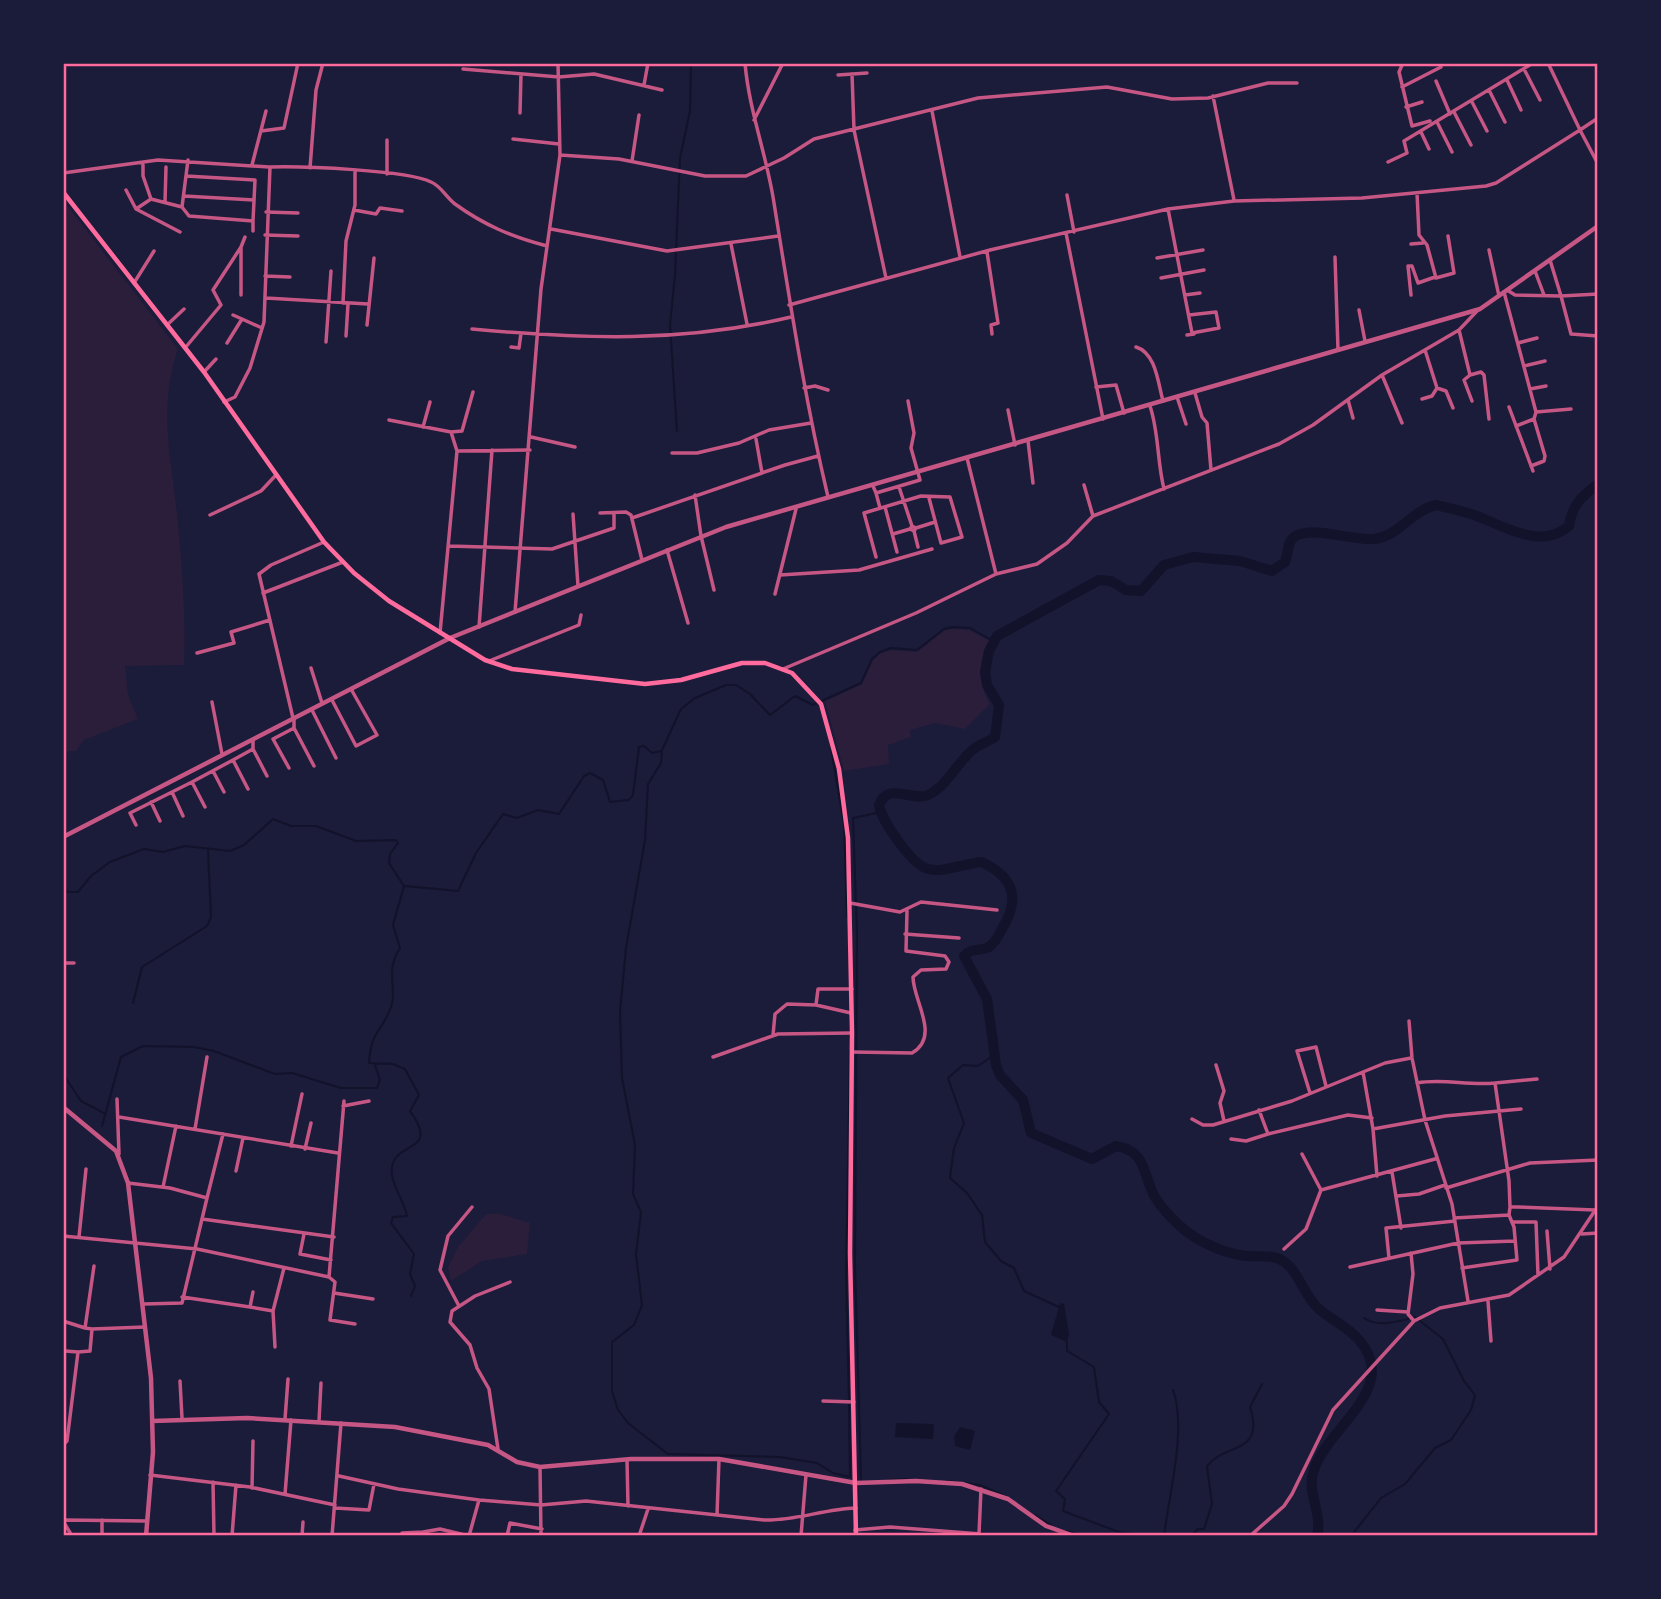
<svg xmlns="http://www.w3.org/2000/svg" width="1661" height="1599" font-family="'DejaVu Sans',sans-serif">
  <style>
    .green { fill: #2a1e3b }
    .water { fill: #12122b }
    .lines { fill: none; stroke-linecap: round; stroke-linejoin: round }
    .stream { stroke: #12122b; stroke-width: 2 }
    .river { stroke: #12122b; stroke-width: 10 }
    .minor { stroke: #c65784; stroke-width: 3.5 }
    .tertiary { stroke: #c65784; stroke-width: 4.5 }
    .secondary { stroke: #ff6b9d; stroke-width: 4.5 }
    .neatline { fill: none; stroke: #ff6b9d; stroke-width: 2.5 }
  </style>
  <rect width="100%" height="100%" fill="#1b1b3a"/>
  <path class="green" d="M63 200 178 349C158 409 171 454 177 514 182 565 186 615 184 665L125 666 128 695 138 719 84 740 76 751H67L63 776Z
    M953 629 969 630 990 641C981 664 977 683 990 704L965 729 935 723 910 730 911 737 888 745 889 764 844 771 825 701 862 684 873 660 881 653 891 650 917 652 945 630Z
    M486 1214H500L530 1223 527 1254 482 1261 451 1281 448 1267 458 1247Z"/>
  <path class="water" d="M1060 1303 1064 1304 1069 1334 1067 1342 1051 1335Z
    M896 1423 934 1424 933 1439 895 1437Z
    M960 1427 975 1431 970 1450 955 1446 954 1436Z"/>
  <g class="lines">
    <path class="stream" d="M677 431 670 325 675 275 680 158 690 111 691 63
      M831 748 844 824 847 916
      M405 886 458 891 476 853 503 814 517 818 538 810 559 814 584 776 590 773 603 780 610 802 629 800 633 795 639 747 644 746 652 753 661 751
      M63 888 68 892H78L91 876 110 862 144 849 163 852 185 846 230 851 244 845 273 819 291 826H316L356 841 396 840 398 843 390 854 389 863 404 886 393 925 400 948C384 973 398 988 391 1007 382 1032 371 1030 369 1063L393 1064 405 1069 419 1095 410 1111C439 1151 400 1142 393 1163 387 1180 404 1199 407 1216L393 1217 391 1223 414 1254 410 1274 415 1286 411 1296
      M133 1003 142 967 207 926 211 917 208 850
      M850 1019V1038
      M994 1055 978 1066 963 1065 948 1078 964 1123 954 1148 950 1178 967 1193 982 1215 985 1242 1001 1261 1014 1268 1024 1291 1059 1307
      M63 1074 81 1101 104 1113
      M102 1126 121 1057 143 1046 194 1047 214 1051 275 1074 292 1073 341 1088H377L380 1080 375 1065
      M1067 1342V1351L1094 1367 1099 1402 1109 1414 1056 1491 1065 1499 1063 1511 1119 1532 1146 1536
      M849 1399 846 1276 850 1051
      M849 1404 850 1477 833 1473 817 1463 780 1457 668 1454 628 1423 618 1410 612 1391V1342L634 1325 642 1305 636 1254 641 1212 633 1194 635 1145 622 1078 620 1012 626 948 645 840 648 784 661 763 662 750 681 709 695 698 726 685H736L750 694 770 715 795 696 813 705 861 683 872 659 880 652 891 648 917 650 944 629 953 627 970 628 993 641
      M861 1480 855 1265 857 934 853 818 881 812
      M890 1480 908 1479
      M946 1481 980 1485 1007 1497
      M1035 1515 1051 1525
      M1066 1531 1085 1536
      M1164 1536C1169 1495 1187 1428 1173 1390
      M1191 1536 1198 1529H1204L1212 1504 1207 1466C1226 1442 1265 1455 1250 1407L1262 1384
      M1351 1536 1381 1498 1405 1484 1435 1448 1451 1440 1471 1410 1475 1395 1464 1381 1443 1339 1415 1317C1400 1321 1378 1328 1364 1318"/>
    <path class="river" d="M1317 1536C1323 1515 1307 1493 1313 1473 1325 1428 1402 1389 1359 1340 1347 1326 1331 1320 1318 1308 1304 1296 1299 1271 1283 1261 1273 1254 1259 1257 1247 1256 1225 1254 1196 1241 1180 1226 1171 1218 1161 1207 1155 1197 1143 1177 1147 1150 1116 1146L1092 1159 1031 1133 1023 1100 1000 1075 996 1065 987 999 964 956C971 947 980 952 989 947 995 943 999 935 1002 929 1020 899 1015 878 982 862 966 863 944 873 928 869 912 865 881 820 879 805 888 781 911 802 928 795 948 786 958 760 975 748 982 743 988 742 995 737L999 705 987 685 985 672 989 651 997 636 1099 580 1111 581 1126 590 1141 591 1164 565 1193 557 1240 561 1272 571 1285 562C1288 555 1287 542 1294 537 1310 525 1354 541 1374 539 1400 536 1412 510 1436 505 1448 508 1462 511 1474 515 1503 525 1540 551 1569 526 1572 505 1582 496 1598 484"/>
    <path class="minor" d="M745 63C749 111 767 156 774 203 790 302 805 400 828 497
      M1403 63 1399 72 1412 126 1430 121
      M1548 63 1580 130 1598 118
      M463 69 559 77 594 74 662 90
      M1524 69 1540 100
      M852 74 854 130 886 278
      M838 75 867 73
      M1507 80 1521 110
      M1436 81 1450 114
      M644 85 648 63
      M1402 87 1441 67
      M1489 90 1505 122
      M1213 96 1234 200
      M1472 102 1487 131
      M1406 107 1422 102
      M932 111 960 257
      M1454 112 1471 145
      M520 113 521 74
      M754 120 783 63
      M1437 122 1452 152
      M261 131 284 128 298 63
      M1421 132 1429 149
      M513 139 559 144
      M560 155 619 159 705 176H746L784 158 814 139 978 98 1107 87 1172 99 1208 98 1268 83H1297
      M632 161 639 115
      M1388 162 1407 153 1404 141 1533 63
      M143 165V176L151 199 182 207 188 160
      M252 165 266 111
      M310 168 316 90 323 63
      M63 173 158 160 269 167
      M387 174V140
      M126 190 136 209
      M1417 193 1419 235 1427 245 1436 278 1454 273 1448 236
      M1067 195 1074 232
      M184 196 254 200
      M151 199 136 209 180 232
      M165 202 166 167
      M182 207 189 216 253 221 255 180 186 176
      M1168 209 1192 333 1219 328 1216 312 1189 315
      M354 210 376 214 380 208 402 211
      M266 212 298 213
      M551 229 667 251 778 236
      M253 231V221
      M1066 233 1103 419
      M265 235 298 236
      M731 244 747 324
      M1411 244 1423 243
      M241 247 245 237
      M1489 250 1499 296
      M987 252 998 323 991 325 992 334
      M1335 257 1338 350
      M1157 258 1203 250
      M1550 260 1561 296 1598 294
      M1535 271 1544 295
      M265 276 290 277
      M1161 278 1204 270
      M134 283 154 251
      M1507 290 1515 295 1561 296 1571 334 1598 336
      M1504 292 1536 412 1534 419 1516 426
      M1185 295 1200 293
      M1411 295 1408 266H1412L1418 283 1435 277
      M266 298 368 304
      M343 303 346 241 355 205V171
      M789 305 990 250 1168 209 1234 201 1362 198 1486 186 1496 183 1580 130 1598 164
      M1359 310 1365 341
      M242 319 262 328
      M167 325 184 309
      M367 325 374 258
      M472 329C583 339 682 343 791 317
      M1459 330 1470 375 1481 372 1484 375 1489 419
      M1187 335 1194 334
      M346 336 348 304
      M326 342 331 271
      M227 343 242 319 233 315
      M1518 343 1537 338
      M511 347 519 348 521 333
      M1136 347C1156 353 1158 383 1163 401
      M185 348 221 305 213 290 241 247V295
      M1524 366 1545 361
      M204 372 216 359
      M1382 375 1402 423
      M1470 375 1464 380 1472 401
      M1096 387 1116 385 1124 413
      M804 388 815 386 828 390
      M1437 388 1446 391 1453 408
      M1530 389 1546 386
      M1195 393 1202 417 1207 423 1211 470
      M1177 397 1186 424
      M1422 399 1432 396 1437 388 1425 350
      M1348 400 1353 418
      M224 402 235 397 250 368 264 322 270 167C301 166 407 170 431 182 441 186 446 197 455 204 484 225 512 237 547 246
      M1150 406C1159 433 1157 461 1164 489
      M1509 407 1533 471
      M1008 410 1015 445
      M1536 412 1571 409
      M389 420 451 432 462 431 473 392
      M423 427 430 402
      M531 437 575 447
      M756 439 762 473
      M1028 441 1033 483
      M457 451 530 450
      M672 453H697L739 443 769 430 811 423
      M967 458 996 574
      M1531 466 1544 461 1545 456 1534 419
      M1084 485 1093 516
      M873 486 876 493 920 480 911 448 914 433 908 401
      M899 487 912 526 916 528 914 531 910 529 912 526
      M876 493 880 508
      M695 495 701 536 714 590
      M885 507 897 552
      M600 513 626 512 631 515 642 560
      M573 514 578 586
      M210 515 261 491 276 475
      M632 518 785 465 818 456
      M916 528 935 522
      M914 531 918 547
      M893 534 910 529
      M449 546 552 549 614 528V513
      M667 550 688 623
      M876 557 864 513 921 496 950 497 962 537 941 543 929 498
      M780 575 859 570 932 549
      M263 593 343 562
      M775 594 796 509
      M515 612 541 289 560 155 558 63
      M479 627 492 450
      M440 633 457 451 451 432
      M197 653 234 643 231 632 270 620
      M489 661 579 625 581 615
      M311 668 322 703
      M783 669 916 613 996 574 1037 564 1067 543 1093 516 1279 444 1313 425 1382 375 1459 330 1478 310
      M332 700 356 746 377 735 351 689
      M212 702 222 754
      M312 710 336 758
      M293 718 259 574 271 565 324 542
      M294 728 314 766
      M253 740V749L267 776
      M289 768 273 739 294 728V718
      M213 771 224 792
      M248 789 233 760 253 749
      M172 792 183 816
      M151 802 160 821
      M205 807 192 782 233 760
      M136 825 130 813 192 782
      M850 903 900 912 921 902 997 910
      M905 934 959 938
      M63 963H74
      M816 1005 851 1013
      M1409 1021 1412 1058 1425 1120 1452 1204 1468 1301
      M773 1035 775 1014 787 1004 816 1005 818 989H852
      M852 1052 912 1053C941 1036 913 1001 913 977L921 970 946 969 949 962 945 956 906 951 907 911
      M713 1057 778 1034 852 1033
      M1216 1065 1224 1091 1220 1103 1224 1121
      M1363 1072 1373 1129 1445 1116 1521 1109
      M1417 1083C1443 1078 1468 1086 1495 1083
      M1310 1093 1297 1051 1316 1047 1326 1086
      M117 1099 119 1154
      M343 1106 369 1101
      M119 1117 338 1153
      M1192 1119 1203 1125H1213L1292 1101 1385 1063 1411 1058
      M195 1129 207 1057
      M1373 1129 1377 1176
      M1268 1134 1348 1115 1372 1118
      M1231 1139 1246 1141 1268 1134 1259 1110
      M291 1146 302 1094
      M305 1149 311 1123
      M1302 1154 1321 1190
      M236 1171 243 1138
      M1392 1172 1401 1228
      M128 1183 170 1188 207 1198 202 1219 334 1237
      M163 1187 176 1126
      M1446 1188 1530 1163 1598 1160
      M1397 1196 1419 1194 1445 1185
      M207 1198 223 1134
      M1510 1207 1509 1181 1495 1083 1537 1079
      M1454 1218 1509 1215 1510 1207H1517L1595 1210
      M1513 1222H1536L1538 1275
      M1547 1231 1550 1269
      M304 1234 300 1254 331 1260
      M1582 1234 1598 1233
      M63 1236 197 1249 329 1277
      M79 1237 86 1169
      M1284 1249 1306 1229 1321 1190 1435 1159
      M1411 1253 1413 1274 1408 1314 1414 1321
      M1389 1258 1386 1228 1455 1221
      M1350 1267 1458 1243 1515 1241
      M1462 1268 1517 1260 1514 1227 1509 1215
      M329 1277 344 1101
      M329 1277 335 1282 330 1320 355 1324
      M253 1292 250 1307 273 1311
      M334 1293 373 1299
      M182 1297 250 1307
      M1488 1301 1491 1341
      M144 1304 182 1303 202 1219
      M459 1306 440 1270 448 1236 472 1207
      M1377 1310 1408 1312
      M63 1321 85 1328 94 1266
      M92 1329 145 1327
      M275 1347 273 1311 284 1268
      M65 1351 78 1352
      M180 1381 182 1418
      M823 1401 854 1402
      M285 1419 288 1379
      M319 1421 321 1383
      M63 1445 67 1441 78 1352 90 1351 92 1329 85 1328
      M498 1449 489 1389 477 1368 470 1345 450 1322 452 1311 475 1296 510 1282
      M627 1460 628 1506
      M540 1467 541 1536
      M150 1475 250 1487 335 1505
      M339 1476 398 1489 479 1500 541 1505 586 1501 764 1520C795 1521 824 1509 856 1508
      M213 1482 214 1536
      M252 1488 253 1441
      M285 1494 291 1420
      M335 1508 369 1510 374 1484
      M717 1515 719 1459
      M63 1520 147 1521
      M102 1520V1536
      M63 1521 72 1536
      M855 1530 890 1527 1007 1536
      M402 1533 423 1532
      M979 1534 981 1489
      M232 1536 236 1485
      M290 1536H291
      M302 1536 303 1522
      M332 1536 341 1423
      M422 1536 423 1532 440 1529 469 1536 479 1500
      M507 1536 510 1523 542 1529
      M639 1536 648 1509
      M801 1536 806 1475
      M1250 1536 1284 1506 1292 1494 1333 1410 1414 1321 1440 1308 1509 1295 1564 1257 1598 1206"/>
    <path class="tertiary" d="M63 837 450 638 726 527 1480 309 1598 226
      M63 1107 116 1151 128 1183 151 1378 153 1452 146 1536
      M152 1421 247 1418 395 1427 488 1445 517 1462 540 1467 631 1459H719L856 1483 916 1481 962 1484 1008 1499 1046 1526 1074 1536"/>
    <path class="secondary" d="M63 192 204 372 324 542 354 573 389 601 485 660 512 669 645 684 681 680 742 663H765L792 673 821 704 839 769 848 838 852 1033 850 1253 856 1536"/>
  </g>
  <rect width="1661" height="1599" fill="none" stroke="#1b1b3a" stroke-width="130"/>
  <rect x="65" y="65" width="1531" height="1469" class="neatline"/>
</svg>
